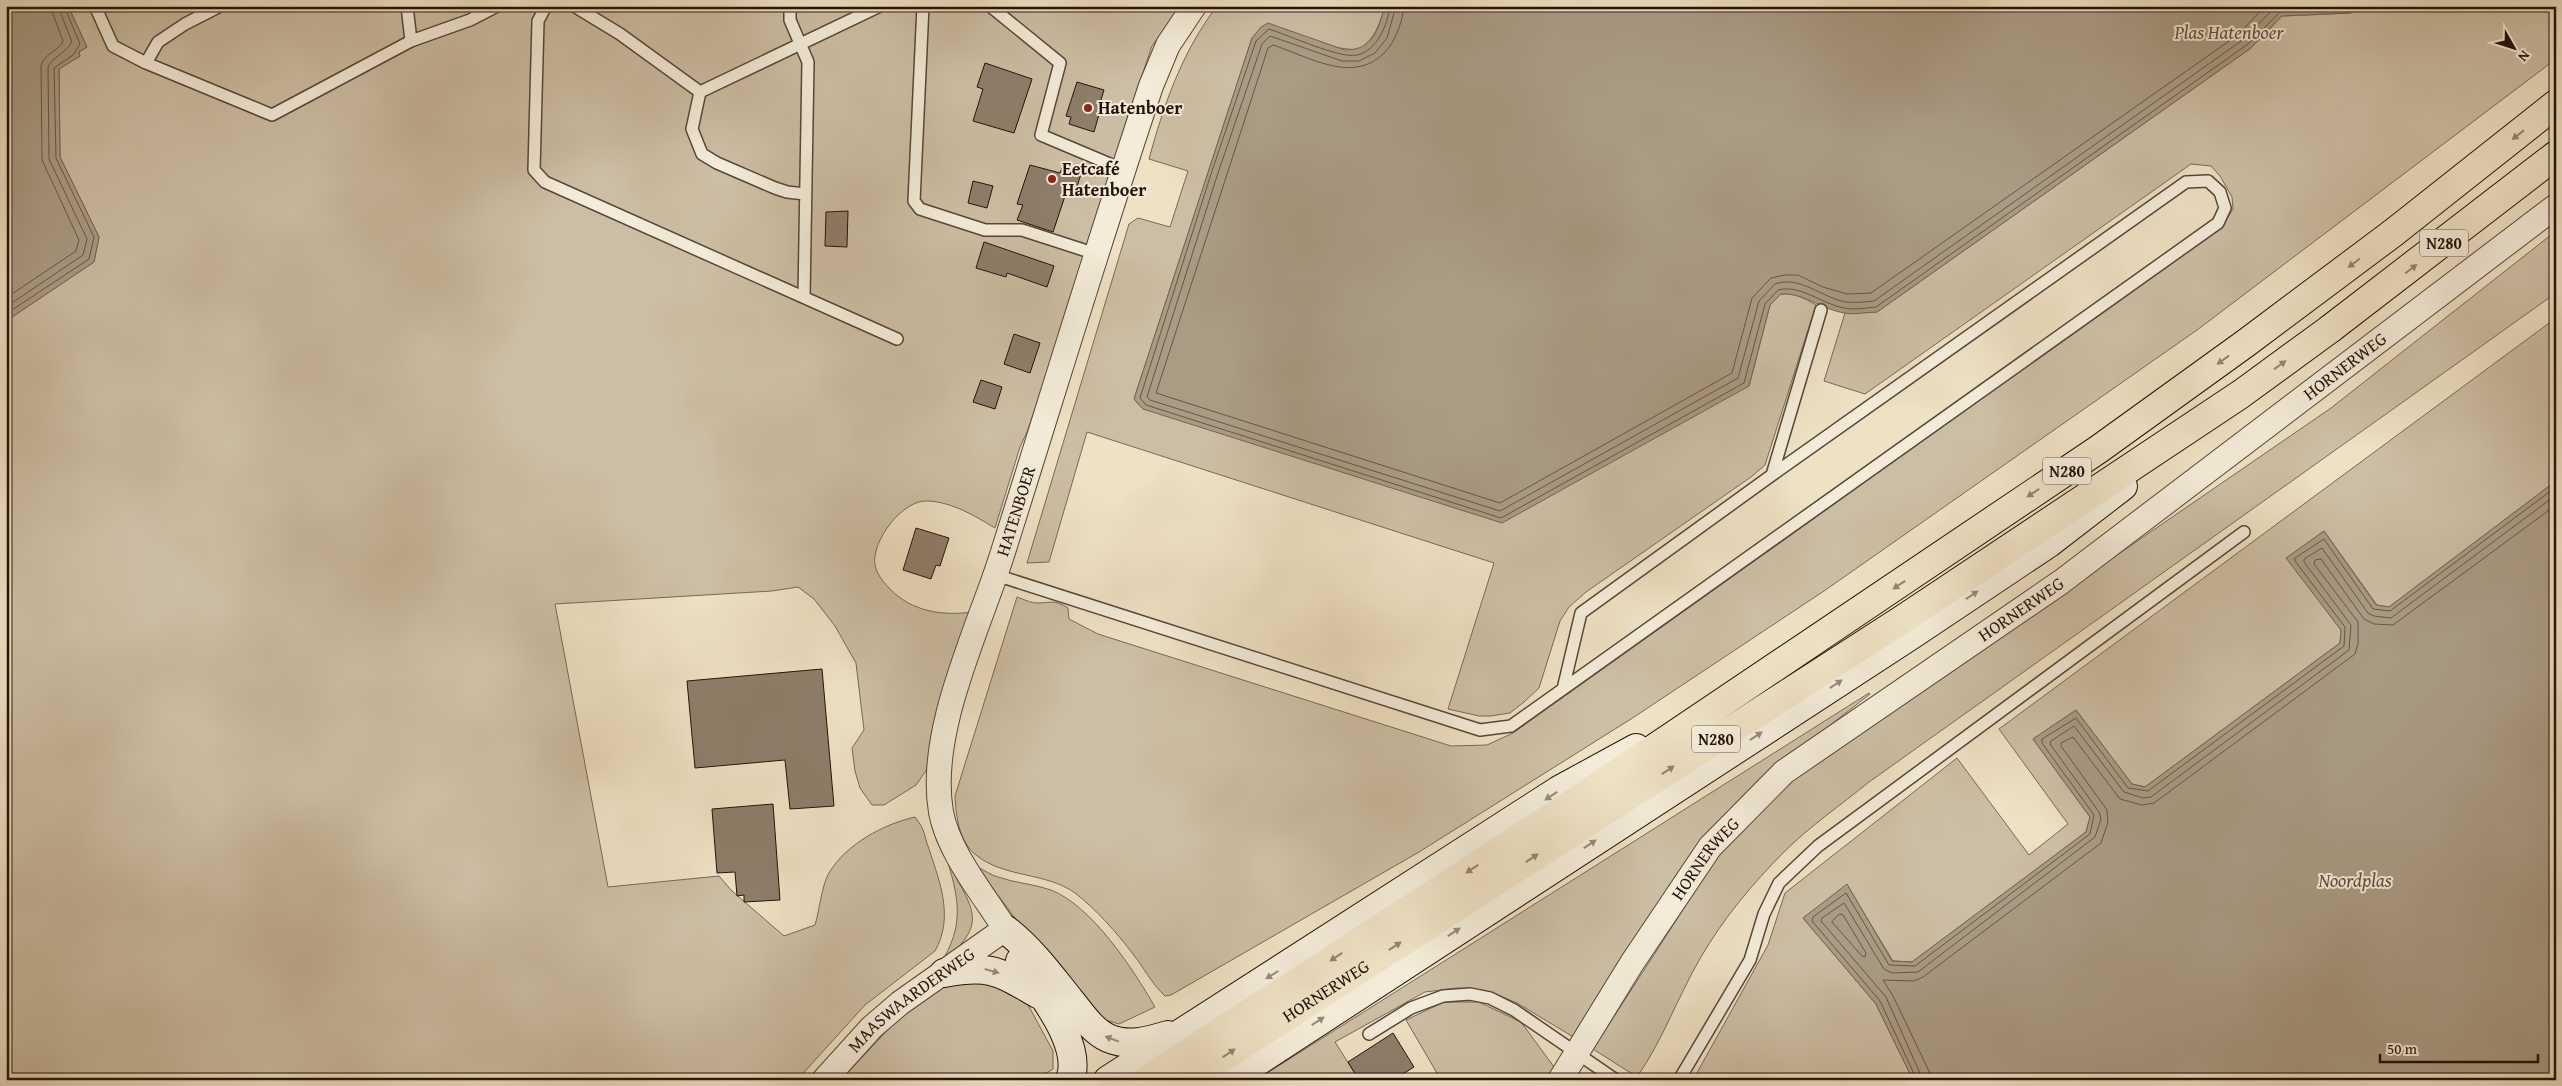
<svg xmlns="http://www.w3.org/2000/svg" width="2562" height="1086" font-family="'Gentium Book Plus',serif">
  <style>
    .green { fill: #ccbea4; stroke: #786856 }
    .water { fill: #a99b84; stroke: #746452 }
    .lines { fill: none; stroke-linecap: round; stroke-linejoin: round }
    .shore { stroke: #665646; stroke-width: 1 }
    .building { fill: #8d7e6a; stroke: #241208 }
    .service-casing { stroke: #564637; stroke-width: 14 }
    .minor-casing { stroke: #564637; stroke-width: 26 }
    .secondary-casing { stroke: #241208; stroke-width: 30 }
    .primary-casing { stroke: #241208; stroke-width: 30 }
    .trunk-casing { stroke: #241208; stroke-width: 30 }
    .service { stroke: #f4ecd9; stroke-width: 11 }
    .minor { stroke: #f4ecd9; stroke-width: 24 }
    .secondary { stroke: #f4ecd9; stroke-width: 28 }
    .primary { stroke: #eee1c4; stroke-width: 28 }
    .trunk { stroke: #eee1c4; stroke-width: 28 }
    .oneway { fill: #93846f }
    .oneway2 { fill: #968a7b }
    .poi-dot { fill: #8f2418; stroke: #f4ecd9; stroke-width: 2 }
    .labels { text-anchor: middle; stroke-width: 4; stroke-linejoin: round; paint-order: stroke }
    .shield { fill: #f4ecd9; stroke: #625347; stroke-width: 1 }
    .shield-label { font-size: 16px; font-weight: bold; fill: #241208 }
    .poi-label { font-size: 18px; font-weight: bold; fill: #241208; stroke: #f4ecd9; text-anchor: start }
    .street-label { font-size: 18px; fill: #241208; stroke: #f4ecd9 }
    .water-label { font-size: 19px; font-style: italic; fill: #605040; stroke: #f4ecd9 }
  </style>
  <rect width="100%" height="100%" fill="#eee1c4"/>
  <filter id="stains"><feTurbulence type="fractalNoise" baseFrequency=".004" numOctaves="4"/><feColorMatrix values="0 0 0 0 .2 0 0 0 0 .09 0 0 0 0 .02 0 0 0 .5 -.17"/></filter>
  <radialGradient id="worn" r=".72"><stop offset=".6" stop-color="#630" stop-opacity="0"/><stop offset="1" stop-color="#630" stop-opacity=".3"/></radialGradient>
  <path class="green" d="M68 6H1181L1152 46 1128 116 1065 323 1027 432 1020 447 995 528C975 516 952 502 928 501 903 499 871 541 875 565 877 575 883 581 889 588 912 612 942 616 973 612L941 702 931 736 927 769 916 785 884 805H872L860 788 855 771 852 748 864 730 856 663 835 626 814 599 798 587 772 591 555 604 608 887 719 876 732 891 784 936 815 925C820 909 821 887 829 873 846 844 884 824 915 817 926 831 923 833 929 849 940 883 954 917 935 951L865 1005 797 1080H6V321L94 262 99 237 60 157 59 69 80 56 79 52 87 47Z
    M1217 6H1385C1379 25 1375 40 1357 50L1252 38 1134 399 1143 409 1749 386 1770 305 1781 294C1795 293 1804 298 1816 305L1765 465 1751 477 1586 592 1569 607 1560 621 1539 688 1524 702 1510 713 1491 716H1479L1448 709 1494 563 1087 432 1049 562 1027 563 1129 224 1138 218 1170 227 1188 171 1149 159C1164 104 1182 52 1217 6Z
    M2360 6H2556V59L2197 330 1824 591 1631 719 1419 852 1171 995 1165 996C1152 984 1144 968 1133 954 1117 933 1096 909 1075 893 1046 872 1004 878 976 855 959 842 956 816 955 796L1017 597C1023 599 1031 603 1037 603 1051 603 1054 599 1068 608L1069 619 1098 634 1451 746 1487 745 1513 733 2221 228 2233 209 2232 197 2220 176 2211 166 2191 164 1865 394 1824 381 1845 313 1877 312 2251 48 2282 16 2351 13Z
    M2556 231V293L1869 782C1841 805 1810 826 1784 852 1753 883 1723 919 1701 957 1678 996 1663 1040 1637 1077L1593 1049 1723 848 1769 801 1807 768 2331 408Z
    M2556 318V481L2389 607 2377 605 2324 531 2287 558 2341 630 2340 643 2145 787 2132 784 2076 710 2033 739 2090 817 2086 832 1912 962 1893 961 1847 885 1803 918 1876 1004 1913 1080H1693L1768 945 1785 893 1957 758 2029 855 2068 824 1999 729Z
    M1869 693 1870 694 1801 748 1575 1038 1517 1003 1488 991 1458 988 1425 992 1335 1042 1359 1080H1256Z
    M948 863C973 910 990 923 941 963 963 927 960 902 948 863Z
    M977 867C984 870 991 875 998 877 1015 883 1034 884 1051 890 1092 906 1133 969 1155 1007L1119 1024 1102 1019 1040 952Z
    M974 976 1026 1001 1053 1051V1069L1035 1080H841L895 1022 941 986Z
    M1444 1002H1479L1521 1022 1557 1071 1550 1080H1441L1406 1020Z"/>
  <path class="water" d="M6 6H68L87 47 79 52 80 56 59 69 60 157 99 237 94 262 6 321Z
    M1385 6H2360L2351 13 2282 16 2251 48 1877 312C1867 312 1855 315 1845 313 1822 310 1803 292 1781 294L1770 305 1749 386 1502 523 1143 409 1134 399 1252 38 1261 27 1268 23 1345 50C1374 50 1378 29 1385 6Z
    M2556 481V1080H1913L1876 1004 1803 918 1847 884 1892 961 1912 962 2086 832 2090 817 2033 739 2076 710 2132 784 2145 787 2340 643 2341 630 2286 558 2324 531 2376 605 2389 607Z"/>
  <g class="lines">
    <path class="shore" d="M1390 6C1388 24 1377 51 1357 55 1340 59 1288 35 1269 29L1256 41 1211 174 1140 398 1146 405 1501 518 1744 383 1765 304 1778 290C1800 284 1822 304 1844 308 1854 310 1866 308 1876 307L2248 44 2280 12 2352 6
      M1396 6 1387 38 1375 53 1359 61H1342L1270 36 1262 44 1217 176 1147 397 1150 400 1500 511 1738 378 1759 301 1775 284C1800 275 1822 298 1846 302 1854 303 1865 302 1874 301L2244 39 2276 6
      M1404 6C1403 19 1397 36 1390 46 1359 88 1312 58 1273 45L1268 48 1156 393 1500 503 1732 373 1752 298 1771 278 1785 275H1798L1823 287 1847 294 1871 293 2239 34 2265 6
      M6 298 76 251 79 240 42 160 41 65C45 53 58 52 63 41L50 6
      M6 307 83 255 87 239 49 159 48 67C52 57 65 54 72 42L58 6
      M6 314 89 259 94 237 56 158 54 68 73 55 80 44 64 6
      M1840 914 1843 915 1866 953 1865 957 1862 956 1832 922Z
      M1917 1080 1880 1001 1812 921 1813 917 1846 893 1889 965 1915 966 2090 834 2094 815 2042 743V739L2076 718 2128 788 2148 791 2344 646 2345 627 2295 561V558L2324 539 2373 609 2390 611 2556 487
      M1923 1080 1886 997 1821 921 1822 918 1844 903 1884 969 1892 973 1918 972 2095 837 2101 819 2099 812 2050 744 2051 741 2074 726 2124 792 2143 798 2151 797 2349 650 2351 625 2304 562V559L2322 548 2368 613 2374 616 2391 618 2556 495
      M1931 1080 1929 1071 1893 996 1883 980 1914 981 1923 977 2101 843 2108 822 2107 810 2061 746V743L2073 737 2120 799 2142 805 2154 803 2355 654 2358 644V622L2314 564 2315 560 2321 559 2364 619 2374 624 2393 625 2556 505"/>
  </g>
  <path class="building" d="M985 63 1032 79 1014 133 973 121 983 89 977 87Z
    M1077 82 1104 90 1100 103 1102 104 1094 132 1069 124 1071 117 1066 116Z
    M1030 165 1060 173 1062 168 1081 174 1075 193 1067 190 1053 232 1017 220 1023 205 1017 204Z
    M973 181 993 186 987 208 968 203Z
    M848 211 847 247 825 246 826 212Z
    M984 242 1054 266 1047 287 1007 273 1006 277 976 268Z
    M1014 334 1040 343 1030 373 1004 364Z
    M981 380 1002 387 995 409 973 402Z
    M916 528 949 538 940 566 936 565 931 579 903 570Z
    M822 669 834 806 790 809 785 760 695 768 687 681Z
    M773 804 780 900 744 902V895L737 896 735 872 717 873 712 809Z
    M1393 1033 1414 1067 1393 1080H1359L1348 1062Z"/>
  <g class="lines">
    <g class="service-casing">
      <path id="service" d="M95 6 113 46 146 63 272 115 411 41 470 20 497 6
        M407 6 411 41
        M546 6 538 21 534 170 545 182 897 339
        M574 6 620 34 700 92 880 6
        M790 6V20L808 62 804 297
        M923 6 914 201 920 209 985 230H1022L1096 254
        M990 6 1060 63 1041 135 1124 170
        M146 63 158 42 185 24 220 6
        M700 92 692 129 702 154 717 163 775 188 787 192 805 194
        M1772 475 1821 310
        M996 575 1480 730 1511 726 2218 223 2225 208 2220 192 2208 181 2186 182 1772 475 1581 613 1563 689
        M1369 1034 1411 1008 1443 996 1470 994 1490 998 1514 1010 1616 1080
        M1679 1080 1750 960 1764 914 1779 883 1818 846 2244 532"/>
    </g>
    <g class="minor-casing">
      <g id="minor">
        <path id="s1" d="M824 1080 872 1027 900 1003 1005 929C984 895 948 852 941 812 927 731 979 629 1003 552 1052 397 1099 241 1151 86L1168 45 1194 6"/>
        <path id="s2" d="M1560 1080 1632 963 1710 847 1784 772 2061 582 2556 206"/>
      </g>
    </g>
    <g class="secondary-casing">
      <path id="secondary" d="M1005 929C1031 949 1050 975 1070 1000 1081 1013 1092 1031 1108 1038 1128 1047 1148 1041 1168 1035
        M1020 961C1039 992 1084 1044 1070 1080
        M944 973C992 964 999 972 1040 995
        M1108 1080 1559 790 1636 748
        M1229 1080 1913 634 2049 543 2123 486"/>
    </g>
    <g class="primary-casing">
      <g id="primary">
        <path d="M1146 1080 1567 807 2099 449 2246 343 2393 233"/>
        <path id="s3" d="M1188 1080 1903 619 2241 394 2330 329"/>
      </g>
    </g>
    <g class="trunk-casing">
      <path id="trunk" d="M2393 233 2556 104
        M2330 329 2556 155"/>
    </g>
    <use href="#service" class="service"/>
    <use href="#minor" class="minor"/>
    <use href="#secondary" class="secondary"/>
    <use href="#primary" class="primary"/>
    <use href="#trunk" class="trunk"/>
  </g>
  <defs><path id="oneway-solid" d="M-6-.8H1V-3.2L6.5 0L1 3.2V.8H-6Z" transform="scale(1.25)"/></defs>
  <g class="oneway">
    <use href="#oneway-solid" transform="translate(2518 135) rotate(142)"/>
    <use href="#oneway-solid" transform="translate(2354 263) rotate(143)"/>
    <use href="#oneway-solid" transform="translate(2411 269) rotate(-37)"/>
    <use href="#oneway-solid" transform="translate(2223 360) rotate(144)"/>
    <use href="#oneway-solid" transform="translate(2280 365) rotate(-36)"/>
    <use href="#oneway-solid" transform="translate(2033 493) rotate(146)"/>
    <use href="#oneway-solid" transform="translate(1899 585) rotate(146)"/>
    <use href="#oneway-solid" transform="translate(1668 770) rotate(-33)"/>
    <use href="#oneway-solid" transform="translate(1532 858) rotate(-33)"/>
    <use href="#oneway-solid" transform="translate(1472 869) rotate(147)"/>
    <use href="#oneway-solid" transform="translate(1395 946) rotate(-33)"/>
    <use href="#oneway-solid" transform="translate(1336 957) rotate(147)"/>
    <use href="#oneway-solid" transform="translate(1229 1053) rotate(-33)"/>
  </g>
  <g class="oneway2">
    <use href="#oneway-solid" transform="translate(1972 595) rotate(-34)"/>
    <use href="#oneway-solid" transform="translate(1836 684) rotate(-33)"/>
    <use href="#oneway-solid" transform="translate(1756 736) rotate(-33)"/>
    <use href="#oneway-solid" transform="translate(1551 796) rotate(147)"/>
    <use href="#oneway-solid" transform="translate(1590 844) rotate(-33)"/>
    <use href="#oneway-solid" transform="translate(1454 932) rotate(-33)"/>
    <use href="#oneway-solid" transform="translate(992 971) rotate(16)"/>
    <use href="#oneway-solid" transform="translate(1272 975) rotate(148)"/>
    <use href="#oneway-solid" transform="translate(1318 1021) rotate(-33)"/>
    <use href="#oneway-solid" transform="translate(1112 1039) rotate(-159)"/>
  </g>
  <g class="poi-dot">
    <circle cx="1088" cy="108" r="5"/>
    <circle cx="1052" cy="179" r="5"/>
  </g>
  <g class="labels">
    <g class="shield">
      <rect x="2420" y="229.5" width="48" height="27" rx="4"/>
      <rect x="2043" y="457.5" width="48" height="27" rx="4"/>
      <rect x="1692" y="725.5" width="48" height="27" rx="4"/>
    </g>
    <g class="shield-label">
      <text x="2444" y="249">N280</text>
      <text x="2067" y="477">N280</text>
      <text x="1716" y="745">N280</text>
    </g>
    <g class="poi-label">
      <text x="1098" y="114">Hatenboer</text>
      <text x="1062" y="175">Eetcafé<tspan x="1062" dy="21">Hatenboer</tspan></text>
    </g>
    <g class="street-label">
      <text dy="6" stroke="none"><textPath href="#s2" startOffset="1075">HORNERWEG</textPath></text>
      <text dy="6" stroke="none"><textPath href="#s1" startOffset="684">HATENBOER</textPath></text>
      <text dy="6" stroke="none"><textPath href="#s2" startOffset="670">HORNERWEG</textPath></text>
      <text dy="6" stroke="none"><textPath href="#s2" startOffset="265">HORNERWEG</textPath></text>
      <text dy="6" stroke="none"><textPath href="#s3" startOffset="164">HORNERWEG</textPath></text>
      <text dy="6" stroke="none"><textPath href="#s1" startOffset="119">MAASWAARDERWEG</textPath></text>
    </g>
    <g class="water-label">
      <text x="2229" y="39">Plas Hatenboer</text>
      <text x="2355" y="887">Noordplas</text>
    </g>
  </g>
  <rect width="2562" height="1086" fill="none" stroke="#eee1c4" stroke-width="25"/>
  <rect x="8" y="8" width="2547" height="1071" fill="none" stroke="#241208" stroke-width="2.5"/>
  <rect x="12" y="12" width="2537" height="1061" fill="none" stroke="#241208"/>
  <g transform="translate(2514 48) rotate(129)" stroke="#f4ecd9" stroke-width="4" paint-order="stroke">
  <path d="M0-4L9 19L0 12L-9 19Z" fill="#241208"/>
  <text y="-8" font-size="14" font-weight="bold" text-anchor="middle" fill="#241208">N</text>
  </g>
  <path d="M2380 1054v8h158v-8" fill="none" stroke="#241208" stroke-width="2.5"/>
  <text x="2387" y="1054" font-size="15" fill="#241208" stroke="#f4ecd9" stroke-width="4" paint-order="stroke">50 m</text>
  <rect width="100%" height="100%" filter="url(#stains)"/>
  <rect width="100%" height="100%" fill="url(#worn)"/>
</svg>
